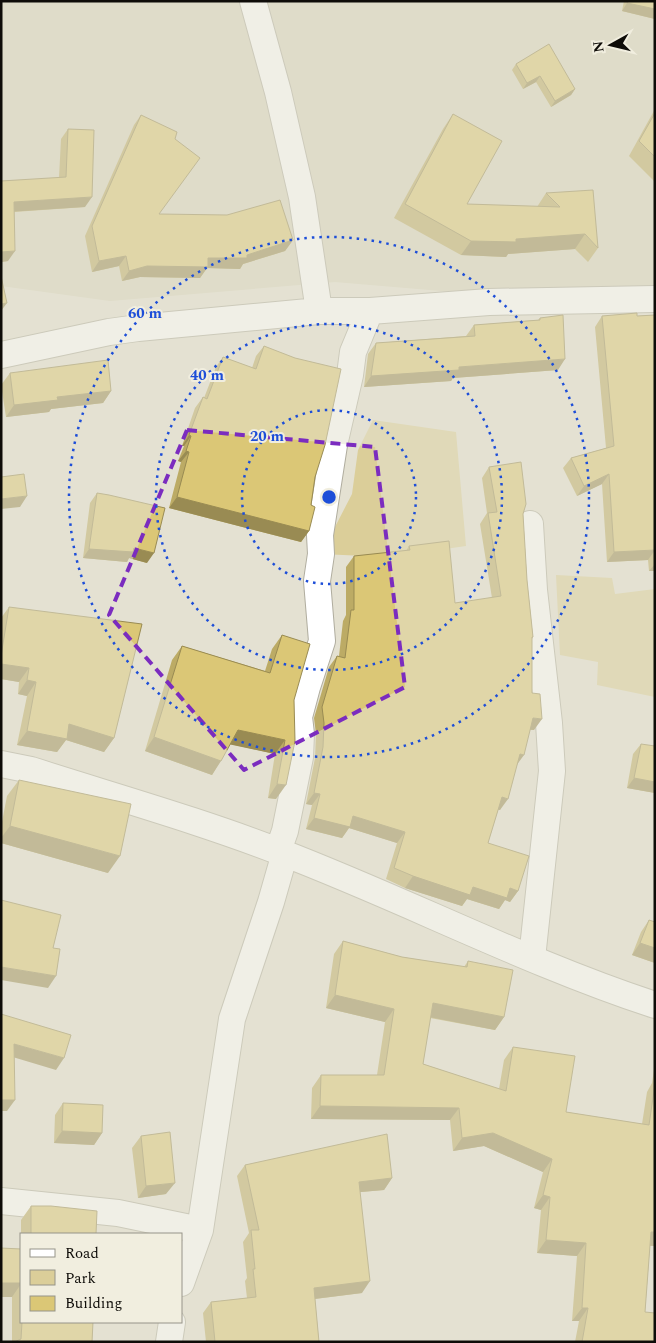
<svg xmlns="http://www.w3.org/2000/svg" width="656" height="1343" font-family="Spectral,serif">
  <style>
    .built { fill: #d9d4be }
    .green { fill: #dbce99 }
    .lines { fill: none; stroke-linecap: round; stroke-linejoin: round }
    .street-casing { stroke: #b0ad9f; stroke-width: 28 }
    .street { stroke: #fff; stroke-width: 26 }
    .wall { fill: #bcab65 }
    .shaded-wall { fill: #998b53 }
    .building { fill: #dbc776; stroke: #998b53 }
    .marked { fill: none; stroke: #7b2cbf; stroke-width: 4; stroke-dasharray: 10 6; stroke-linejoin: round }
    .ring { fill: none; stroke: #1d4ed8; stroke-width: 2.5; stroke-dasharray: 2.5 5 }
    .centre { fill: #1d4ed8; stroke: #f1eedf; stroke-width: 2.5 }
    .ring-label { font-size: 15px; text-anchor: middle; font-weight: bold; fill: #1d4ed8; stroke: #f1eedf; stroke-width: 4; stroke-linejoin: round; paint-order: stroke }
  </style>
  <rect width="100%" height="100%" fill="#e4e1d2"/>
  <path class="built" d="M1 1H655V303L644 308 335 282 110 301 1 286Z"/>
  <path class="green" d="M373 420 456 432 466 546 417 553 365 556 321 554 352 494 358 450Z
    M556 575 612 578 615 594 655 589V697L597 685 598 662 560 655Z"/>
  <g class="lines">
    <g class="street-casing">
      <path id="street" d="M253 1 278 92 302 197 319 311
        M1 355 109 332 138 328 319 311H370L489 302 655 299
        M530 524 534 590 549 723 552 771 532 958
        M1 764 31 770C115 797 201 821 283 853 408 901 527 963 655 1005
        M278 851 285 831 300 757 301 734 299 717 307 687 322 641 317 581 321 554 320 535 334 445 350 375 353 352 370 311
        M1 1201 118 1213 200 1230
        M181 1283 200 1230 232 1019 271 902 285 853
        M169 1342 172 1322"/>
    </g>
    <use href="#street" class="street"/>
  </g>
  <path class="wall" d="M624 1H655V19L622 11Z
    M516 64 575 89 571 95 551 107 536 82 523 89 512 70Z
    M655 109V182L629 156Z
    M453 114 467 204 537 207 546 193 598 248 588 262 575 249 508 254 506 257 461 255 394 218 443 129Z
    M141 115 175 139 159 214 293 240 285 251 243 264 240 269 207 268 200 278 140 277 122 281 119 266 92 272 85 236 134 125Z
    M68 129 85 207 14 212 8 261 1 262V181L59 178 61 139Z
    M655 315V571H649L648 560 607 562 602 484 577 496 563 468 571 458 606 448 595 327 602 316H637Z
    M540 318 558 370 453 378 451 381 364 387 368 354 376 343 466 336 474 325 538 320Z
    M264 346 315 477 311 505 309 531 301 542 169 508 181 462 178 461 184 446H182L195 408 203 397 204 398 216 367 223 357 252 368 256 356Z
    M10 373 111 391 103 403 51 409 49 412 6 417 1 385Z
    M489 467 523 514 527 580 533 637 532 639V693L534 730H530L500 810H498L488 843 518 891 510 902 505 900 499 909 467 899 462 906 405 888 386 879 397 843 349 828 342 838 306 829 312 805 306 804 315 758 316 734 314 718 329 667 337 656H339L343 621 346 615V567L354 556 406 551 409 546 455 603 492 598 480 524 487 513 482 478Z
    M97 493 147 563 129 558 127 562 83 558 90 503Z
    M9 607 114 738 104 752 66 740 57 752 17 745 27 696 18 694 19 682 1 679V618Z
    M282 635 294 700 276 799 268 798 275 754 230 744 212 775 145 751 172 660 182 646 265 671 272 649Z
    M641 744 655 793 627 788 633 754Z
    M19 780 108 873 1 843V827L7 796Z
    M649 920 655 922V963L632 955 641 932Z
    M343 941 402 957 464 967 468 961 504 1017 495 1030 430 1018 423 1064 499 1089 504 1060 513 1047 566 1112 642 1124 647 1092 652 1083 655 1063V1246H650L645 1312 655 1342H575L579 1321H572L577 1256 537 1253 541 1210 534 1208 543 1172 484 1146 453 1151 450 1120 311 1119 312 1088 321 1075H377L385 1022 326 1008 334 954Z
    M63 1103 102 1133 94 1145 54 1143 55 1115Z
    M141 1136 166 1194 138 1198 132 1148Z
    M245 1165 392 1178 384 1190 360 1192 362 1293 315 1299 319 1342H206L203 1313 211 1302 247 1298 245 1281 247 1278 243 1242 249 1233 237 1176Z
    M31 1206 96 1234H21V1322H93L92 1342H12V1297H1V1248L21 1249V1220Z"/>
  <path class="shaded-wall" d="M627 3 655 9V19L622 11Z
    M540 76 536 82 523 89 527 83Z
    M575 89 571 95 551 107 555 101Z
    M92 197 85 207 7 212 14 202Z
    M585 234 575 249 508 254 506 257 461 255 471 241 516 239Z
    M293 240 285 251 243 264 240 269 207 268 200 278 140 277 122 281 129 271 147 266 208 258 247 255Z
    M15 251 8 261 1 262V252Z
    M126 256 119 266 92 272 99 261Z
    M7 303 1 311V304Z
    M565 359 558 370 453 378 451 381 364 387 371 376 459 367Z
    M111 391 103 403 51 409 49 412 6 417 14 405 57 397Z
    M189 435 191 436 184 446H182Z
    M186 451 189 452 181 462 178 461Z
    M609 474 602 484 577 496 584 486Z
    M27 496 20 507 1 509V499Z
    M177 497 309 531 301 542 169 508Z
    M134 548 154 553 147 563 129 558 127 562 83 558 89 549Z
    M655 550 648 560 607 562 614 552Z
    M655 564V571H649Z
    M1 664 29 668 19 682 1 679Z
    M27 680 36 682 27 696 18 694Z
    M533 718 542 719 534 730 525 729Z
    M69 724 114 738 104 752 66 740 57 752 17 745 27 731Z
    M238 730 285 740 275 754 228 744Z
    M154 737 221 761 212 775 145 751Z
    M520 754 524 755 516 766Z
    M634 778 655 782V793L627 788Z
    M277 784 286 785 276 799 268 798Z
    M314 793 320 794 312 805 306 804Z
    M502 797 508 799 500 810 494 808Z
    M353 816 405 832 397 843 349 828 342 838 306 829 314 818Z
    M10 826 120 856 108 873 1 843V838Z
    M413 876 473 887 510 888 518 891 510 902 505 900 499 909 467 899 462 906 405 888Z
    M640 943 655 948V963L632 955Z
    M1 967 56 976 48 988 1 980Z
    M335 995 394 1009 385 1022 326 1008Z
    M433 1003 504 1017 495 1030 424 1016Z
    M14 1044 64 1058 56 1070 6 1055Z
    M1 1100H15L7 1111H1Z
    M320 1106 459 1108 450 1120 311 1119Z
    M62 1131 102 1133 94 1145 54 1143Z
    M493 1133 552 1159 543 1172 484 1146 453 1151 462 1138Z
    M392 1178 384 1190 350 1193 359 1182Z
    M175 1183 166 1194 138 1198 146 1186Z
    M543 1195 550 1197 541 1210 534 1208Z
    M651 1232H655V1246L642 1245Z
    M546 1240 586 1243 577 1256 537 1253Z
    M370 1281 362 1293 306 1300 314 1288Z
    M1 1283H21V1284L12 1297H1Z
    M582 1308H588L579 1321H572Z"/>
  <path class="building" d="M628 1H655V9L627 3Z
    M549 44 575 89 555 101 540 76 527 83 516 64Z
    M655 113V157L639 141Z
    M453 114 502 141 467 204 560 207 546 193 593 190 598 248 585 234 516 239V242L471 241 405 204Z
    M141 115 177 132 175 139 200 158 159 214 227 215 280 200 293 240 247 255V258H208V267L147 266 129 271 126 256 99 261 92 226Z
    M68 129 94 130 92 197 14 202 15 251 1 252V181L66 177Z
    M1 276 7 303 1 304Z
    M637 313V316L655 315V550L614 552 609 474 584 486 571 458 614 446 602 316Z
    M563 315 565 359 459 367V370L371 376 376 343 475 336 474 325 540 320V318Z
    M264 346 295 358 341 369 325 445 315 477 311 505 315 507 309 531 177 497 189 452 186 451 191 436 189 435 203 397 207 399 223 357 256 369Z
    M108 360 111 391 57 397 58 400 14 405 10 373Z
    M521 462 526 504 523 514 527 580 533 637H532V693L540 694 542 719 533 718 524 755 520 754 508 799 502 797 488 843 529 856 518 891 510 888 507 898 473 887 470 895 413 876 394 868 405 832 353 816 350 827 314 818 320 794 314 793 323 747 324 723 322 707 337 656 345 658 351 610H354V556L410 550 409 546 449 541 455 603 501 596 488 513 497 512 489 467Z
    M24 474 27 496 1 499V477Z
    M97 493 109 495 165 508 154 553 134 548 133 552 89 549Z
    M9 607 142 624 114 738 69 724 67 739 27 731 36 682 27 680 29 668 1 664V656Z
    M282 635 310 644 294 700 295 741 286 785 277 784 285 740 238 730 221 761 154 737 182 646 270 673Z
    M641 744 655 746V782L634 778Z
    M19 780 131 804 120 856 10 826Z
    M1 900 61 915 53 948 60 949 56 976 1 967Z
    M649 920 655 922V948L640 943Z
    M343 941 402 957 467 967 468 961 513 970 504 1017 433 1003 423 1064 506 1091 513 1047 575 1056 566 1112 649 1125 655 1084V1232H651L645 1312 655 1313V1342H582L588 1308H582L586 1243 546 1240 550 1197 543 1195 552 1159 493 1133 462 1138 459 1108 320 1106 321 1075H384L394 1009 335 995Z
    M1 1014 71 1035 64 1058 14 1044 15 1100H1Z
    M63 1103 103 1105 102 1133 62 1131Z
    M170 1132 175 1183 146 1186 141 1136Z
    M387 1134 392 1178 359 1182 370 1281 314 1288 319 1342H215L211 1302 256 1297 253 1269H255L251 1230H259L245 1165Z
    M31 1206H51L97 1211 96 1234H31Z
    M1 1248 21 1249V1283H1Z
    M22 1322H93L92 1342H14L21 1339Z"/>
  <path d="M0 0H656V1343H0ZM187 430 375 447 405 687 244 770 109 615Z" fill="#e4e1d2" fill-opacity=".55" fill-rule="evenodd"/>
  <path class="marked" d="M187 430 375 447 405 687 244 770 109 615Z"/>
  <g class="ring">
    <circle cx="329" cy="497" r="87"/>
    <circle cx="329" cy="497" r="173"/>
    <circle cx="329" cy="497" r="260"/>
  </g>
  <circle cx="329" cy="497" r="8" class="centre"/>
  <g class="ring-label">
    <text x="145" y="318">60 m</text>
    <text x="207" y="380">40 m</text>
    <text x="267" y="441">20 m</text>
  </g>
  <rect width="656" height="1343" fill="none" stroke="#0e0c08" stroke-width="5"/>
  <rect x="20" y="1233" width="162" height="90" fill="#f1eedf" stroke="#969489"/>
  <rect x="30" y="1249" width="25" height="8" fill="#ffffff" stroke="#969489"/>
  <text x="65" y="1258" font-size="15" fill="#0e0c08">Road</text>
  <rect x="30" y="1270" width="25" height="15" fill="#dbce99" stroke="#969489"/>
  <text x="65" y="1283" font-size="15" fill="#0e0c08">Park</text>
  <rect x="30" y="1296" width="25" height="15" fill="#dbc776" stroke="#969489"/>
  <text x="65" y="1308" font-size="15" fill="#0e0c08">Building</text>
  <g transform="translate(611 45) rotate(262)" stroke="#f1eedf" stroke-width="4" paint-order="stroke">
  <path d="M0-4L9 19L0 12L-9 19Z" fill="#0e0c08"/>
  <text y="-8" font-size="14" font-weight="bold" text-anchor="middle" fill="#0e0c08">N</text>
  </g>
</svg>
